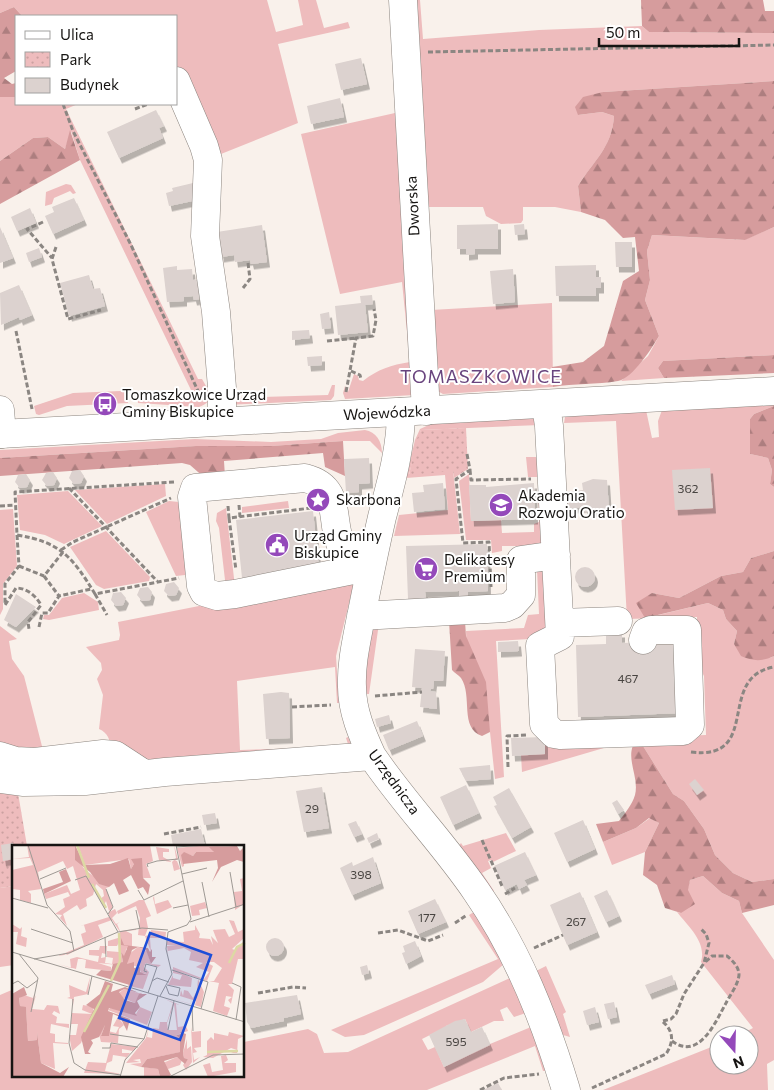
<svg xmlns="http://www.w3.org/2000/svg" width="774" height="1090" font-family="Commissioner,sans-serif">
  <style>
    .green { fill: #eebcbd }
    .forest { fill: url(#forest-firs) }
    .park { fill: url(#park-dots) }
    .building { fill: #dcd2cf; filter: url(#shadow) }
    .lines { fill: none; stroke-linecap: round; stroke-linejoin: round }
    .minor-casing { stroke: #8c857f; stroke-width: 29 }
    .major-casing { stroke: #8c857f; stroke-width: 29 }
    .path { stroke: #8b8682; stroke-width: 3; stroke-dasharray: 5 2.5; stroke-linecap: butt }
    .minor { stroke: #fff; stroke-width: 28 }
    .major { stroke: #fff; stroke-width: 28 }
    .labels { text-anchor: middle; stroke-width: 4; stroke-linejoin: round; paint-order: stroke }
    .number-label { font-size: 12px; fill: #484441 }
    .street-label { font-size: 15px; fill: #161412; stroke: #fff }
    .poi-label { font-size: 15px; fill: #161412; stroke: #fff; text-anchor: start }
    .quarter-label { font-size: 18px; letter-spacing: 1px; fill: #69447e; stroke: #fff }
    .inset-river { fill: none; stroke: #ddd9a4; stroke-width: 2.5 }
    .inset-road { fill: none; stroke: #9e9994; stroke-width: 1 }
    .view { fill: #1d4ed8; fill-opacity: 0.15; stroke: #1d4ed8; stroke-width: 2.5 }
    .inset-edge { fill: none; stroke: #161412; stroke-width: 2.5 }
  </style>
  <defs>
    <pattern id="forest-firs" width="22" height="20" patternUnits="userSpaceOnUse" patternTransform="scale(1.25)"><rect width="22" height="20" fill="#d69c9d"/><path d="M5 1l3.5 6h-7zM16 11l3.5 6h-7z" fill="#ad7e7f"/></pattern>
    <pattern id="park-dots" width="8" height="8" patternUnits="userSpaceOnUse" patternTransform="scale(1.25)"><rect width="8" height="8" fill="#eebcbd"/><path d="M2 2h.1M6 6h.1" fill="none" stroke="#cba1a1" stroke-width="1.8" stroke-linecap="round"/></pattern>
    <filter id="shadow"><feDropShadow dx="3" dy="5.5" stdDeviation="0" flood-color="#0004"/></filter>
  </defs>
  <rect width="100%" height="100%" fill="#f9f1eb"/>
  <path class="green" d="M0 0H267L276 32 303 25 298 0H316L324 28 348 22 350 28 278 44 298 123 216 156 176 66V16H22L14 7 0 13Z
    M409 0H420L423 39 539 30 642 26 649 32 774 33V81L603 92 578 115 602 112 614 116C612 148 594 160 578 186L581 212 555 207H523V220L521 223 501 224 486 216 483 207H429L431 295Z
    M396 38 414 395 345 399 343 393 345 386 348 392 354 374 358 376 359 380 363 381C378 369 391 365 410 362L402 282 340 294 301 134 395 113Z
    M0 97H16V104H78L66 109 198 379H202L206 386 210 388 215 385 204 259 193 229 196 231 208 267 218 376C214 390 214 402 199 407L138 403 137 393 190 400 191 390 80 160 71 131 65 149 48 137 33 138 0 161Z
    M66 184 71 185 76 193 73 194 70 191 54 198 52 204 45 206 46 192Z
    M774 227V355L663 361 658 368 664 378 621 381 648 356 659 336 645 300 650 280 647 251 652 235 744 240Z
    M552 303 553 387 443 394 432 388 431 310Z
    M332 385H335L334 396 331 400 227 405 231 398 328 395Z
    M120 391 129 392 128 403 67 406 39 415 36 414 34 406 73 393Z
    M774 400V406L754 414 750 419V454L768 458 772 470 770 484 774 487V551L751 558 743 572 721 576 679 598 652 593 646 618 708 603 723 610 726 619 737 631 734 644 770 658 774 656V879L752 882 733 873 715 855 704 829 684 801 673 794 638 738 522 772 521 755 545 754V741L706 735 704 676 698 664 697 617 627 619 616 421 564 423 565 417 569 413 646 410 652 438 659 437 658 421 662 410Z
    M477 418H539L540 425 421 430 409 474 453 470 460 534 394 536 399 515 448 510 445 475 406 478 415 440 420 429 431 424 472 422Z
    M365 430C376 432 382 441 382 453L370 441H343L271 446H196L0 458V450L195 439 271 442 321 439 338 433Z
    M526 457H536L543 465 548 546H502V551L492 553 491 540H466L459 481 469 474 471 521 501 520 502 533 534 532V524L539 522 538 477H528Z
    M165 484 166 496 107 524 75 490Z
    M68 491 102 526 64 544 45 535 20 530 17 495Z
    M169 501 179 502 187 571 185 575 176 576 146 512Z
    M288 501 289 508 242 513V507Z
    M226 508 235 587 226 583 225 580 219 528 216 521 217 513Z
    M13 509 17 566 3 584V609L0 615V510Z
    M106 531 150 577 149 581 104 589 96 585 70 547Z
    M548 565 551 629 530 639 496 641 504 777 495 779 490 732 468 685 466 631 524 628 528 615 539 614 537 569Z
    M356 575 336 656 339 703H337L335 667 237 681 240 750 349 747 346 738 348 737 352 746 349 751 301 757 153 768 140 766 110 748C110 739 108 733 99 729L103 695 97 679 102 670 101 663 86 647 119 640 120 635 118 622Z
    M84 593 98 602 99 610 49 620 43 619 44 615H49L62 598Z
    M379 623 369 694H363L370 627Z
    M0 626 17 639 9 641 12 659 24 676 45 758 0 744Z
    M650 818 659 823 645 852 612 865 603 842 636 828Z
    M506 833 516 851 493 862 491 860 488 861 491 868 482 873 494 891 489 893 457 848 461 843 463 846Z
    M703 876 722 893 739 901 742 913 774 960V1060L767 1064 768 1090H603L719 1044V1065H749V1035H739L753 1028 701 962C707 942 688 926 677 912L681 913 690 880Z
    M14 886V965L0 967V888Z
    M474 912 504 964 483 982 364 1035 345 1037 331 1030 498 959 469 915Z
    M546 966 566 1012 563 1014 570 1037 563 1035 558 1031 536 971Z
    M510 978 526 1013 514 1017 507 1007 500 1010 504 1021H494L471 1032 465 1019 446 1026V1027L422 1039 428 1050 435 1047 444 1067 490 1044 531 1027 545 1071H543L535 1046 427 1090H0V995L14 989V1076H244V1042L308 1029 317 1034 324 1053 348 1052Z"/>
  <path class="forest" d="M641 0H763L765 11H774V33L649 32 642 26Z
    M14 7 22 16H16V71L4 78 12 84 16 83V97H0V13Z
    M774 81V227L745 240 652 235 647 251 650 280 645 300 659 336C652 348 633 378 618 381 597 385 574 383 553 387L552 367 583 362 604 346 623 281 639 271 635 237 623 238 605 220 581 212 578 186C593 161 612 148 614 116L602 112 578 115 575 107 583 97 603 92Z
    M70 130 80 160 0 204V161L33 138 48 137 65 149Z
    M774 355V373L664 378 658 368 663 361Z
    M774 406V487L770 484 772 470 768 458 750 454V419L754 414Z
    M343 441 345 476 325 467 323 453 224 461 225 477 206 479 190 465 182 463 0 476V458L196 446H271Z
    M774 551V656C762 662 752 661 741 656L734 644 737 631 726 619 723 610 708 603 645 618 636 603 652 593 679 598 721 576 743 572 751 558Z
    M449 621H465L466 636 486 682 490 732 482 736C459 728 473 696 461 678 459 675 454 673 452 670Z
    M638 738 673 794 684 801 704 829 715 855 733 873 752 882 774 879V905L742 913 739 901 722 893 703 876 690 880 688 890 695 904 681 913 665 908 657 885 643 875 645 852 659 823 649 818 636 828 603 842 596 824 619 821C625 813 632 805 635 795 640 775 622 755 638 738Z"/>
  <path class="park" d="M466 428 468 469 454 478 453 471 409 475 417 439 421 430Z
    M0 791 18 793 27 846H14V886L0 888Z"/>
  <path class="building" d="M361 58 367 84 341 90 335 64Z
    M340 98 344 117 311 124 307 106Z
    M156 110 164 126 159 128 163 138 119 158 107 132Z
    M193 183 197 200 169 206 166 193 173 191 172 188Z
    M74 198 84 220 53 234 45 216 54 212 52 207Z
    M30 208 36 223 17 231 11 217Z
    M498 224V249H475V254L466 255V249H457V225Z
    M524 224 525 234 515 235 514 225Z
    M262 225 267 262 251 264 250 260 235 262 234 255 221 257 217 232Z
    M0 227 13 258 0 263Z
    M615 242H632V267H616Z
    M39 248 42 257 29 262 26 253Z
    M596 265V277H601V288H596V296H556L555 266Z
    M177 266V270L192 269 193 280 204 279 206 298 194 300 193 296 184 297V301L167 302 163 268Z
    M513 269 515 302 493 304 490 271Z
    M89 275 93 289 100 288 105 306 69 316 60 283Z
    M19 285 32 315 20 320 19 317 1 325 0 293Z
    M372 295 373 304 365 305 368 332 338 335 335 306 361 303 360 296Z
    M329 312 331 328 322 329 320 314Z
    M309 330 310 338 292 340V331Z
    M322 356V365L308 366 307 357Z
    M369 458 370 483 359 484V492L346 493 344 459Z
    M710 468 713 508 675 510 672 470Z
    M80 470 84 476 81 483 74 484 69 478 72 471Z
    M53 472 57 478 54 485 47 486 42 480 46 473Z
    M26 474 30 480 27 487 20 488 15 482 18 475Z
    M593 479 607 480 609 510 585 512 584 507 563 509 561 492 583 490 582 483Z
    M443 483 445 509 414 512 412 493 424 492 423 485Z
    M534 483 535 519 471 521 469 485H486V487Z
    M313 511 319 569 242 578 236 520Z
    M487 544 488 591 468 592V597H459V591L425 592 426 599H408L406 546Z
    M575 577a10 10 0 1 1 20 0a10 10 0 1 1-20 0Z
    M174 582 179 588 176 595 169 596 164 591 166 584Z
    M148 587 152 592 150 600 142 601 137 595 140 588Z
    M121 592 126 598 123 605 116 606 111 600 113 593Z
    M16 594 36 607 16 627 4 620Z
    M606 632H622V643L681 641 683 713 578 717 576 645 606 644Z
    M518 641 519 651 498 652V642Z
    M415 649 445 651 443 681H434L433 689H431L430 691 436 692 437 709 420 707 422 688 412 687Z
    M281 692 289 693 290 738 266 739 263 694Z
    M389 715 391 723 377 727 375 719Z
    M417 721 423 736 389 750 383 735Z
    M545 737V754L512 756 511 738Z
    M490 765 491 779 466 781 459 768Z
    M695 779 704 790 697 795 689 784Z
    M466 785 479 813 453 825 440 797Z
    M322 787 329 828 304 832 296 791Z
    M509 788 531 827 512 838 494 806 497 805 493 797Z
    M617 800 624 810 618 814 612 803Z
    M215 813 217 823 204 825 202 815Z
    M583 820 595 849 567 862 554 833Z
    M356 821 362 834 354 837 348 824Z
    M201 829 205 846H173L171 835Z
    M377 833 379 839 369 843 367 838Z
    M13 843 14 859 3 861 1 845Z
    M525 852 536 875 524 880 527 885 519 889 517 884 505 890 494 866Z
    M373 857 381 883 352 895 340 868 352 862 353 866Z
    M607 890 619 916 606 922 594 896Z
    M580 892 597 932 567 945 550 905Z
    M435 899 446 922 418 934 408 911Z
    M266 947a9 9 0 1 1 18 0a9 9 0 1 1-18 0Z
    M415 941 421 956 406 964 402 953 405 952 403 946Z
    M367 965 369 973 362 975 360 967Z
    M672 975 675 984 649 994 645 985Z
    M297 995 301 1014 284 1018V1021L251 1028 247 1022 245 1003Z
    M614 1002 617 1017 608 1019 604 1004Z
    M595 1007 599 1022 587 1025 583 1011Z
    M465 1019 471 1032 482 1027 490 1045 444 1067 429 1035 455 1021Z
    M498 1083 502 1090H483Z"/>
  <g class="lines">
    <g class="minor-casing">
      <path id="minor" d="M403 0 426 411
        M176 81 204 146 208 160 205 236 216 312 222 388V421
        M546 405 549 426 560 636 540 646 544 724 554 734 560 735 683 731 690 725 687 630H651L646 632 643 640
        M0 410 2 434
        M401 412C401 448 391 483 382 517 374 552 367 587 360 622 356 643 351 665 352 687 352 711 362 734 372 756 404 803 444 844 476 891 518 951 545 1020 566 1090
        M369 574 358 569 235 594 217 596 204 592 201 586 192 497 195 488 305 478C345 488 328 524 343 549L372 559
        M361 616 505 608 512 605 521 595V560L556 555
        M560 623 618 621
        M0 756 16 761 35 762 103 754 115 755 144 774
        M0 779 24 782 85 781 165 772 372 756"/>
    </g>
    <g class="major-casing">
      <path id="major" d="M0 434 774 391"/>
    </g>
    <path class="path" d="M428 52 774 45
      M63 104 73 131 131 245 198 391
      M135 109 148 104
      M43 222 27 229 52 258
      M56 247 52 259 68 319 101 310
      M243 288 250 279 248 263
      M16 331 32 409
      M327 341 356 338
      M351 371 360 375 361 379
      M346 392 356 338 373 336 376 320 374 309
      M467 454 470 470 456 479 463 543 489 542 491 587
      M470 470 471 480 531 479
      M174 482 15 492 17 535C61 542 73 558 95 594L179 578
      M69 488 157 581
      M239 505 240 517
      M0 506 15 505
      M228 506 229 518 311 508
      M229 518 236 570
      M17 535 19 566 5 584V605L16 588C27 588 36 596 41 605L28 622 29 629
      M61 550 73 542 171 498
      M19 566 44 576 63 552
      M44 576 59 596
      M95 594 107 615
      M39 627 42 613H48L59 596 91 589
      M375 696 422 692
      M292 707 331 705
      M691 752C763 761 715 677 774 667
      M508 767 507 736 526 735
      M164 834 201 827
      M482 840 502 886
      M505 894 515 888
      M455 923 467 915
      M378 933 398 930 428 941 443 935
      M534 948 563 935
      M258 993 293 987 306 988
      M663 1021 671 1019 676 1014 684 994 704 963 709 943 706 934 701 929
      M672 1041C699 1061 715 1023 726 1003 730 995 738 985 739 975 739 967 733 961 727 956H712L704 963
      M592 1088 666 1054C674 1042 674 1031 662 1021
      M480 1090 504 1078 539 1074"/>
    <use href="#minor" class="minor"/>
    <use href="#major" class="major"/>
  </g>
  <defs>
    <g id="bus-disc" transform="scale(1.25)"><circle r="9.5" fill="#9449ba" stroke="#fff"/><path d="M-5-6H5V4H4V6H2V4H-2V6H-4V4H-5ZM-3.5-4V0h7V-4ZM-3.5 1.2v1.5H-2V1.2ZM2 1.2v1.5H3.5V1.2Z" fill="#fff"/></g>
    <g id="sight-disc" transform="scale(1.25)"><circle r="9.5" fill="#9449ba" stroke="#fff"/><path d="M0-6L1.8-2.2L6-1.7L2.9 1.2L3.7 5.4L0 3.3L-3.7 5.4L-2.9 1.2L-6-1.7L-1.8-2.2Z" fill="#fff"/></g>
    <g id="school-disc" transform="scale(1.25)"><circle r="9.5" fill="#9449ba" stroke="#fff"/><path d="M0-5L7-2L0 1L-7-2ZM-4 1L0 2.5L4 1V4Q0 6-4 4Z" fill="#fff"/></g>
    <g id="civic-disc" transform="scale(1.25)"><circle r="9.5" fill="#9449ba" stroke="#fff"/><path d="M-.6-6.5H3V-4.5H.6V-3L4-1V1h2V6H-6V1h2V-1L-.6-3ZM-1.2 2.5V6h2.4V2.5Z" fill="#fff"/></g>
    <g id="supermarket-disc" transform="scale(1.25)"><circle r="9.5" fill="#9449ba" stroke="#fff"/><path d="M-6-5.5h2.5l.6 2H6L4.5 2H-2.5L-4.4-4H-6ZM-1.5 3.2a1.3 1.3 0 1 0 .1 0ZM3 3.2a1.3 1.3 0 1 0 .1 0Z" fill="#fff"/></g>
  </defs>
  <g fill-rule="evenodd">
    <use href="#bus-disc" x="105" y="404"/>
    <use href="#sight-disc" x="318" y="500"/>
    <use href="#school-disc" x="501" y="505"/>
    <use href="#civic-disc" x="277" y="545"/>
    <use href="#supermarket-disc" x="426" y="569"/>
  </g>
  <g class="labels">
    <g class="number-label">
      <text x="688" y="493">362</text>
      <text x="628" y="683">467</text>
      <text x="312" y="813">29</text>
      <text x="361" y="879">398</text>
      <text x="427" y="922">177</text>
      <text x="576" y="926">267</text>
      <text x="456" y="1046">595</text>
    </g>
    <g class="street-label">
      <text transform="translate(413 206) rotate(-93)" y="5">Dworska</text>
      <text transform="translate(387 413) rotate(-3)" y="5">Wojewódzka</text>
      <text transform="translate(394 782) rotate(54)" y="5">Urzędnicza</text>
    </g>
    <g class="poi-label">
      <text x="122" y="400">Tomaszkowice Urząd<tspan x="122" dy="17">Gminy Biskupice</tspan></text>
      <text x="518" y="501">Akademia<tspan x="518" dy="17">Rozwoju Oratio</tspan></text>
      <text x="336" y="505">Skarbona</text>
      <text x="294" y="541">Urząd Gminy<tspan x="294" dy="17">Biskupice</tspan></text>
      <text x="444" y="565">Delikatesy<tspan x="444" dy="17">Premium</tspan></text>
    </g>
    <g class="quarter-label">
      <text x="481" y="383">TOMASZKOWICE</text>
    </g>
  </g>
  <g transform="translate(12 845)">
    <rect width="232" height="232" fill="#f9f1eb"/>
    <path d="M15 0H63L67 16 73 25 97 42 94 43 101 63 97 66 94 56 92 60 88 54 92 51 91 45 84 39 81 50 74 54 75 61 68 65 65 60 51 69 55 81 48 73 50 70 43 69 53 62 51 54 58 51 56 47 34 54 32 49 55 40 59 49 68 45 61 21 55 24 51 16 26 27 29 44 16 46 19 49V58L8 55V45L0 44V25L21 20 18 13 0 14 17 12ZM66 0H138L141 16 134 19 139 33H131L129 20 122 19 119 24 117 14 73 20ZM162 0 166 14 163 16H165L168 24 162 26 160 17 147 15 144 2 157 4V7H151V12L160 17 164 13ZM195 0 216 2H204L200 3 202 7H184L181 11 172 8V21L170 22 165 3ZM232 33V59L223 65 222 47 230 46 228 34ZM142 51 143 59 156 55 160 62 145 69 141 53ZM127 55H132L139 71 134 73 136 83 133 91 138 90 139 85 154 87 153 97V93H138L139 107 133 91 126 90 128 73 124 61 106 69 105 66ZM193 57 195 63 187 65 188 70 180 71 178 61ZM103 64 105 68 100 73 104 79 108 77 105 79 108 86 124 84V85L114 86 120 89V101L114 104 113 114 109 107 111 117 106 120 86 118 99 122V126L73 123 74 115 70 114H66L64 124 46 119 59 123 58 114 65 112 86 117 87 111 77 110V105H87L88 101H95L94 109 90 108 89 113 94 112 93 118 100 119 101 113 95 112V106L107 107 108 95 105 101H96V96L106 93 108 87 100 75 86 80 91 92 55 110 54 109 52 110 46 111 72 100 69 89 74 87 72 80 68 81 97 72V67ZM217 75 222 76 226 87 232 84V93L220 104 223 105 232 96 233 114H226L220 139H216L222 145 219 159 216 155 220 152 214 151 212 161 218 163 215 171 201 166 207 138 197 136H202L210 123 202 117H194L201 121 195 136 168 127 180 133 179 142 156 140 161 130V133L168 135 170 130 161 128V122L192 134 197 127 184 122 191 118 177 115 179 107 172 103 156 106V110L155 101H164L155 100V96L172 97 171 87 183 85V80L188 89 187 93 198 94 201 100 199 91 206 98 201 85 213 84 217 92 223 89ZM0 79 8 84 10 82 9 91 15 93 14 102 4 99 6 87H0ZM126 102 135 106 139 119 149 120 146 122 134 118 132 122 137 127 131 144 116 141 121 130 135 128H129L127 122 115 119 116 110ZM78 132 76 149 62 152 61 161 60 154 55 153 58 152 57 140 74 147ZM186 134 192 147 189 162 151 151 183 160 184 156 168 151 169 145 171 151 172 145 176 146 181 153 185 146ZM112 144 126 148H130L123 158 109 152 107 148ZM12 150 21 153 22 150V154L24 150 20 164 32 165 35 160 46 161 48 169 42 166 40 169 45 172 44 178 57 179V183L39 179 38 188 43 189V197L56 198V199L41 198 43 224 29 218 25 187V195L16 196 14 163 8 161 7 153ZM153 154 168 160 164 159 166 182 174 181 176 186 164 190 168 194 169 207 135 214 129 222 118 219 129 218 128 214 121 215 128 217 114 218 134 193 137 182 135 192 140 193 141 183 147 184 148 177H155L161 158ZM162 159 165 185H156L155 178ZM71 160 81 162V170L69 198 60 206 57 190H64L66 179H59L60 168 80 169 70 165ZM128 162 140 167 135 180 96 165 98 163 124 169ZM106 172 112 180 107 184 106 198 89 197 87 189 93 180 89 191 96 186 104 188 107 182 101 181ZM179 182 180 187 189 186V202L182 203 185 207 181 208 182 215 188 212 181 218ZM217 187 232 191 226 194 225 208H219L225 205 219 203 201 213 191 212 195 210V196L199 192 202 195V188L216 191ZM175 194V204L179 201 180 217 174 225 171 220 176 214 172 213 171 208ZM99 199 125 202 121 206 110 204V208H118L112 216 114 212 101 210 100 216 95 218 93 226 109 229 72 228 76 217 94 218ZM214 210 216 215 212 218H224V227L196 232 191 220 198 218 200 227 211 225 209 211ZM165 212 170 215 168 220 156 224 151 218ZM132 222 146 224 148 232H132Z" fill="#eebcbd" fill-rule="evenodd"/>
    <path d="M63 0 73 20 98 19 116 13 119 24 122 19 119 14 130 13 131 33 138 40 136 50 131 42 126 44 119 30 111 35 117 46 107 50 102 38 97 42 87 39 78 27 63 15ZM225 1 228 6 232 2V17L225 15 209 22 200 37 206 23 205 15 171 19 169 10 172 7 181 11 184 7H202L197 2ZM54 24 59 36 32 49 31 44 51 37 47 27ZM109 93 112 100 136 103 138 107 140 104V112H144L139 119 134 105 126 102 120 105 115 119 122 117V123L128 122V127L135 130H121V141L84 130 89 125 99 126 101 119 111 117 109 107 112 111 116 101 109 100ZM93 136 101 139 99 147 113 142 127 148 112 144 107 147 113 155 123 158 127 149H135L125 156 128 162 123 168 125 171 97 163 96 166 118 174 115 186 108 172 101 169 97 191H89L93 180 87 192 79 195 81 198 76 207 79 209H73L69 192 82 164 74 160 88 149ZM12 142 15 150 7 153 8 161 14 162 16 196 25 195V187L29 218 48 228 57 222 51 232H0V149ZM168 187 174 189 171 208 172 213 176 214 173 219 165 212 152 216 159 230 156 232H148L146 224 129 222 135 214 168 207V194L164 190 169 189Z" fill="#d69c9d"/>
    <path class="inset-river" d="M65 0 77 33M80 39 94 63M217 118 225 102 233 98M99 136 108 116 107 88M72 187 97 140M195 207 226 206"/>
    <path class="inset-road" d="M16 0 35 60 58 86 62 106M164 2 195 0M136 22 135 19 145 16 166 14M218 27 224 62M170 29 195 23M28 34 54 23M63 35 74 31 106 87M190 37 197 72M94 44 101 62 96 69M126 45 132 55 171 36M0 53 36 63M161 63 176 60M124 65 128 84M178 77 233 59M19 84 61 98M93 92 94 112M0 107 233 177M7 109 26 133 19 167M22 114 57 108 106 87 130 83 156 85M160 125 196 137 189 164M135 127 132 126 134 119 145 122 136 148M140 136 145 133 157 137M220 138 229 142 224 175M0 139 6 136 15 143 26 135M154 141 157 149 166 151 168 143 155 140M76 150 80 131M148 151 160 129 154 104 156 87 175 80 179 74 164 0M61 154 57 198 62 218 73 225 109 230M180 161 181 186M156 185 162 156M98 189 132 194M90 203H98L99 198 126 202M108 232 113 215 132 194 146 151M157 232 201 210 233 209"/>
    <path class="view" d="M138 88 199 110 168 195 107 173Z"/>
    <rect width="232" height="232" class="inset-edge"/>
  </g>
  <rect x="15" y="15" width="162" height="90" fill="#ffffff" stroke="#a2a1a0"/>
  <rect x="25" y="31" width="25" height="8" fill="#ffffff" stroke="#a2a1a0"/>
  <text x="60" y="40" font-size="15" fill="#161412">Ulica</text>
  <rect x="25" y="52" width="25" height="15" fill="url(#park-dots)" stroke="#a2a1a0"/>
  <text x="60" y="65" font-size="15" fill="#161412">Park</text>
  <rect x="25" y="78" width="25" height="15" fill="#dcd2cf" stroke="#a2a1a0"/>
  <text x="60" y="90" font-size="15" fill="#161412">Budynek</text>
  <g transform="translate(734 1050) rotate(160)"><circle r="24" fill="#ffffff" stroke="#a2a1a0"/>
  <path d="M0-4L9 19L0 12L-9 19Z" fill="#9449ba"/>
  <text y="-8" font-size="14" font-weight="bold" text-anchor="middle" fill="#161412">N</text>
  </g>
  <path d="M599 38v8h140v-8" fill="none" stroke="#161412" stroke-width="2.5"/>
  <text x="606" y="38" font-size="15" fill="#161412" stroke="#ffffff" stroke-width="4" paint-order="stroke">50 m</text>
</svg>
